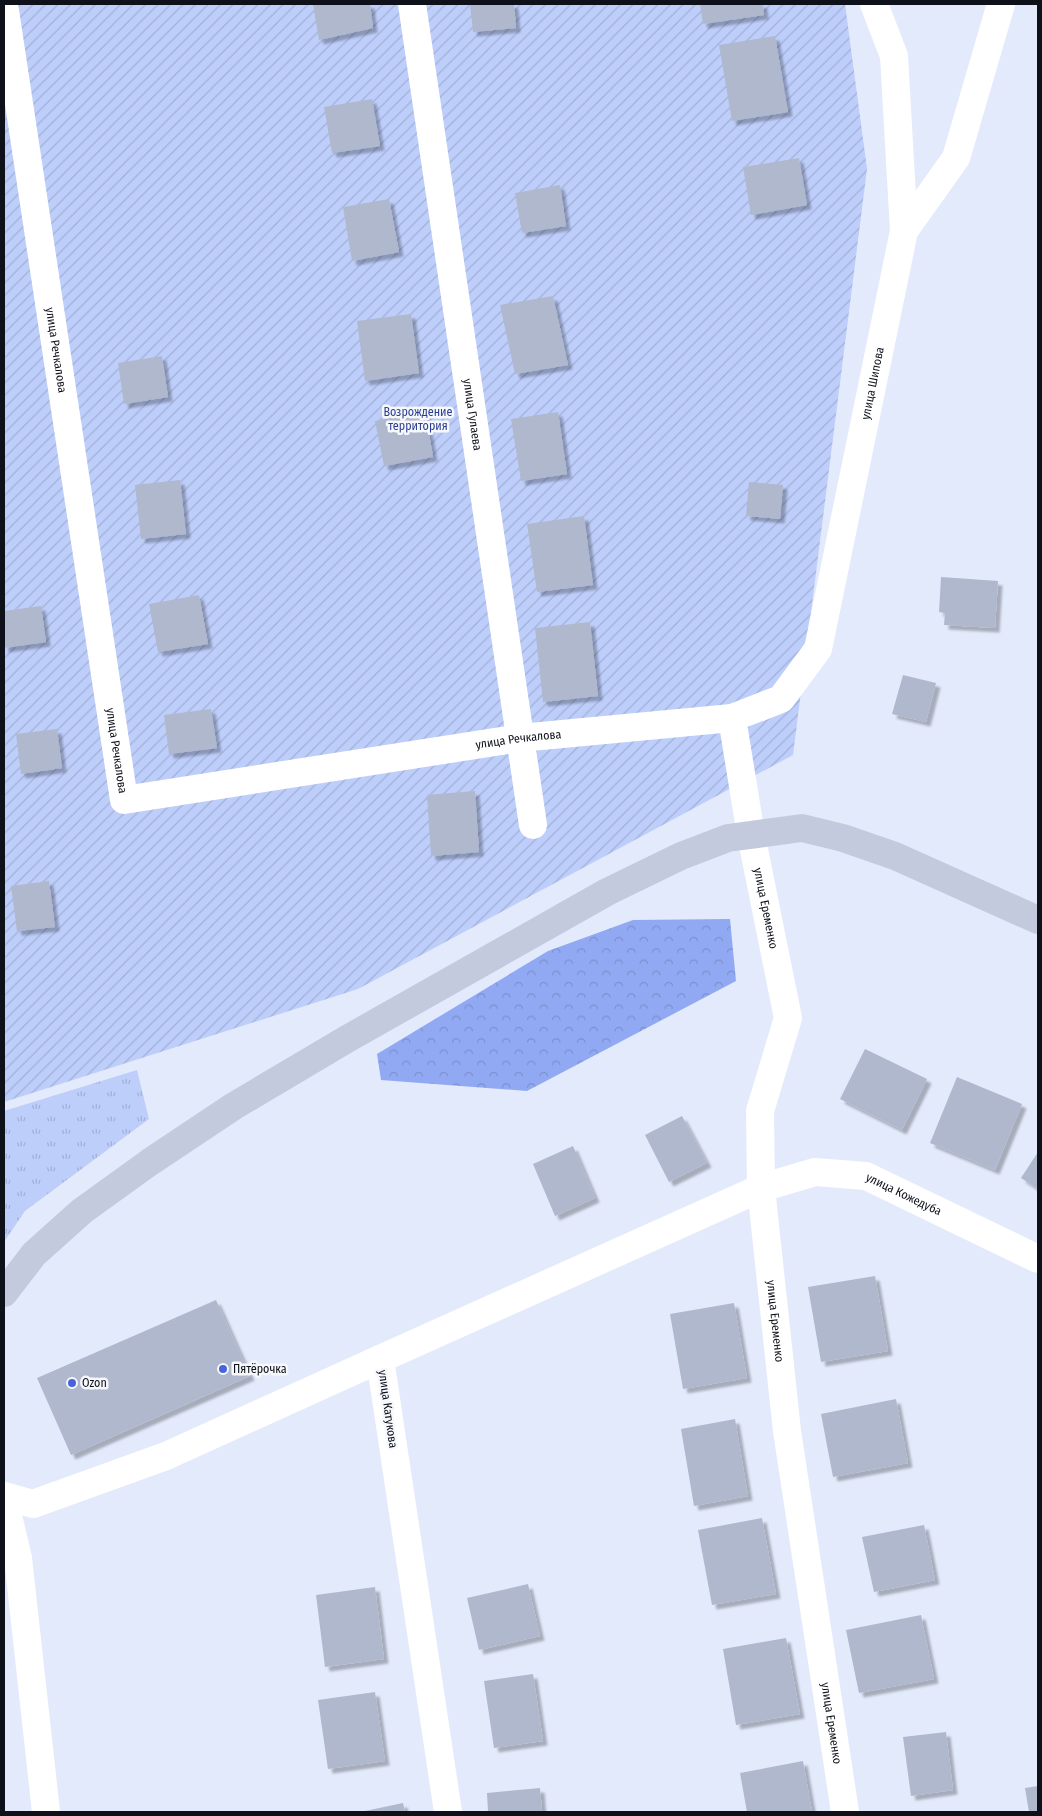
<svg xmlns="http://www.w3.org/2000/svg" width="1042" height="1816" font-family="'Fira Sans Condensed',sans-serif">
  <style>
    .grass { fill: url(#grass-tufts) }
    .forest { fill: url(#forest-crowns) }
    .garden { fill: url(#garden-furrows) }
    .building { fill: #b0b8ce; filter: url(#shadow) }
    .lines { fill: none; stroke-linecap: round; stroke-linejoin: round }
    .minor { stroke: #fff; stroke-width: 28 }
    .major { stroke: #c3cade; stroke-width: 28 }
    .poi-dot { fill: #4964d8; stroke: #f6f8fc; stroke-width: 2 }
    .labels { text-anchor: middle; stroke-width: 5; stroke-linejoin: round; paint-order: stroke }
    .street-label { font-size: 12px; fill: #0e1119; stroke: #f6f8fc }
    .park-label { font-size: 12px; fill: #2c3e92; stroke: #f6f8fc }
    .poi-label { font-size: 12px; fill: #0e1119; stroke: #f6f8fc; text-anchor: start }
  </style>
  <defs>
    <pattern id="grass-tufts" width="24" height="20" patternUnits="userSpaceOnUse" patternTransform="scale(1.25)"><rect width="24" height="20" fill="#becefb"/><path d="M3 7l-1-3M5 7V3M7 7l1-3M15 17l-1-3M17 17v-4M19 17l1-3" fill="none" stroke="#a2b0d7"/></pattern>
    <pattern id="forest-crowns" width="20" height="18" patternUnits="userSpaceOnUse" patternTransform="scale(1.25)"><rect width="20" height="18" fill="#91a9f2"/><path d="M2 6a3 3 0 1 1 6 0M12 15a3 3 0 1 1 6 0" fill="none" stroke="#7c90cf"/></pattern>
    <pattern id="garden-furrows" width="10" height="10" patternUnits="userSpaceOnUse" patternTransform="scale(1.25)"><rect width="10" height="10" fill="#becefb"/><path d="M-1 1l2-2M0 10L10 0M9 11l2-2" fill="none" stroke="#a2b0d7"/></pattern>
    <filter id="shadow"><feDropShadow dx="4.5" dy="4.5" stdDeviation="1" flood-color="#0004"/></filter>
  </defs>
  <rect width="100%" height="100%" fill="#e3eafc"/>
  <path class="grass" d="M137 1070 149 1119 25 1211 4 1242V1111Z"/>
  <path class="forest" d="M730 919 736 981 527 1091 381 1080 377 1054 548 951 633 920Z"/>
  <path class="garden" d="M4 4H845L867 169 793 755 358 989 4 1102Z"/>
  <path class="building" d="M313 4H370L373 28 319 40Z
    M470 4H514L516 28 473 32Z
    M700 4H763L764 15 703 24Z
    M775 36 788 112 732 121 719 45Z
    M372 99 380 146 332 153 324 107Z
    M799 158 807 205 751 215 743 167Z
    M560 185 566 226 522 233 515 193Z
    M389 199 399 252 352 261 343 207Z
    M553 296 568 365 515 374 500 305Z
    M411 314 419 373 365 381 357 321Z
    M162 356 168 397 124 404 118 363Z
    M425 411 433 457 384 466 375 421Z
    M558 412 567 474 521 481 511 419Z
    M180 480 186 534 141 539 135 485Z
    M749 482 783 485 780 519 746 516Z
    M584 516 593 585 537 592 527 524Z
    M941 577 998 581 995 628 944 625 945 613 939 612Z
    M199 595 208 644 158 652 149 604Z
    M41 606 46 642 4 648V611Z
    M590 622 598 696 543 702 535 628Z
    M903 675 936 683 926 722 892 714Z
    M211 709 217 748 169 754 164 715Z
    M57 729 62 768 21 774 16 734Z
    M475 791 479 852 431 856 427 795Z
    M49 881 55 927 17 931 11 886Z
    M865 1049 927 1079 902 1130 840 1099Z
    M957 1077 1022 1104 995 1170 930 1143Z
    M682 1116 707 1163 669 1182 645 1135Z
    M573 1146 595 1198 555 1216 533 1164Z
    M1038 1152V1189L1021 1178Z
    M875 1276 888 1351 821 1362 808 1287Z
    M216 1300 250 1376 71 1455 37 1378Z
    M734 1303 747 1378 683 1389 670 1314Z
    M896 1399 908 1463 833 1477 821 1414Z
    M735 1419 748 1496 694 1506 681 1429Z
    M762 1518 776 1594 712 1605 698 1530Z
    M924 1525 935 1580 874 1592 862 1537Z
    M528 1584 540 1636 479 1650 467 1598Z
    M375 1587 384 1659 325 1667 316 1595Z
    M921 1615 934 1679 859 1693 846 1630Z
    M786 1638 800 1714 736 1725 723 1649Z
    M533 1674 543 1741 494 1748 484 1681Z
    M375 1692 385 1761 328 1769 318 1700Z
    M946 1732 953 1790 911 1796 903 1737Z
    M803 1761 812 1812H747L740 1773Z
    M1038 1786V1812H1029L1025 1788Z
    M540 1788 542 1812H488L487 1793Z
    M403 1803 405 1812H365V1811Z"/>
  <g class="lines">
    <g class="minor">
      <path id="s1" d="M4 4 124 800 520 738 732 718 751 835 788 1018 760 1111 761 1188 787 1431 845 1812"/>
      <path id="s2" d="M412 4 533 825"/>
      <path d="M904 231 956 158 1001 4"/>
      <path id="s3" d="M732 718 781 699 818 649 904 231 894 56 874 4"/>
      <path d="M4 1496 33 1504 166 1456 380 1359"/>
      <path d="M4 1499 18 1558 46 1812"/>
      <path id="s4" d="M448 1812 380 1359 761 1188 815 1172 866 1176 1038 1259"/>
    </g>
    <path class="major" d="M4 1293 34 1254 82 1211 150 1162 234 1106 347 1039 607 892 681 856 728 838 802 828 843 838 895 856 1038 920"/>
  </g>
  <g class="poi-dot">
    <circle cx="223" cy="1369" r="5"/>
    <circle cx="72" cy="1383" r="5"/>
  </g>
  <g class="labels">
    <g class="street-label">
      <text dy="4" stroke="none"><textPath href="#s1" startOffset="350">улица Речкалова</textPath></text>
      <text dy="4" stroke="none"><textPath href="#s3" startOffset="386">улица Шипова</textPath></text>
      <text dy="4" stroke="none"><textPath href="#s2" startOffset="415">улица Гулаева</textPath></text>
      <text dy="4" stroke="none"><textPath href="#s1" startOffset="1204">улица Речкалова</textPath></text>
      <text dy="4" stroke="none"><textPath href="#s1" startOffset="755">улица Речкалова</textPath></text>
      <text dy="4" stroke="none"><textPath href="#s1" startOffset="1612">улица Еременко</textPath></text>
      <text dy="4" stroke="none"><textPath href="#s4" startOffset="1025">улица Кожедуба</textPath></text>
      <text dy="4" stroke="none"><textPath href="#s1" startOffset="2032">улица Еременко</textPath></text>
      <text transform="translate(388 1409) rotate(82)" y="4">улица Катукова</text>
      <text dy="4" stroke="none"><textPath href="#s1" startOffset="2438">улица Еременко</textPath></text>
    </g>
    <g class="park-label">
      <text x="418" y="416">Возрождение<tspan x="418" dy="14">территория</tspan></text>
    </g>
    <g class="poi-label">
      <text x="233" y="1373">Пятёрочка</text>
      <text x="82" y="1387">Ozon</text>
    </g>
  </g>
  <rect width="1042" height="1816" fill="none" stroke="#0e1119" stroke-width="10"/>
</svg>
